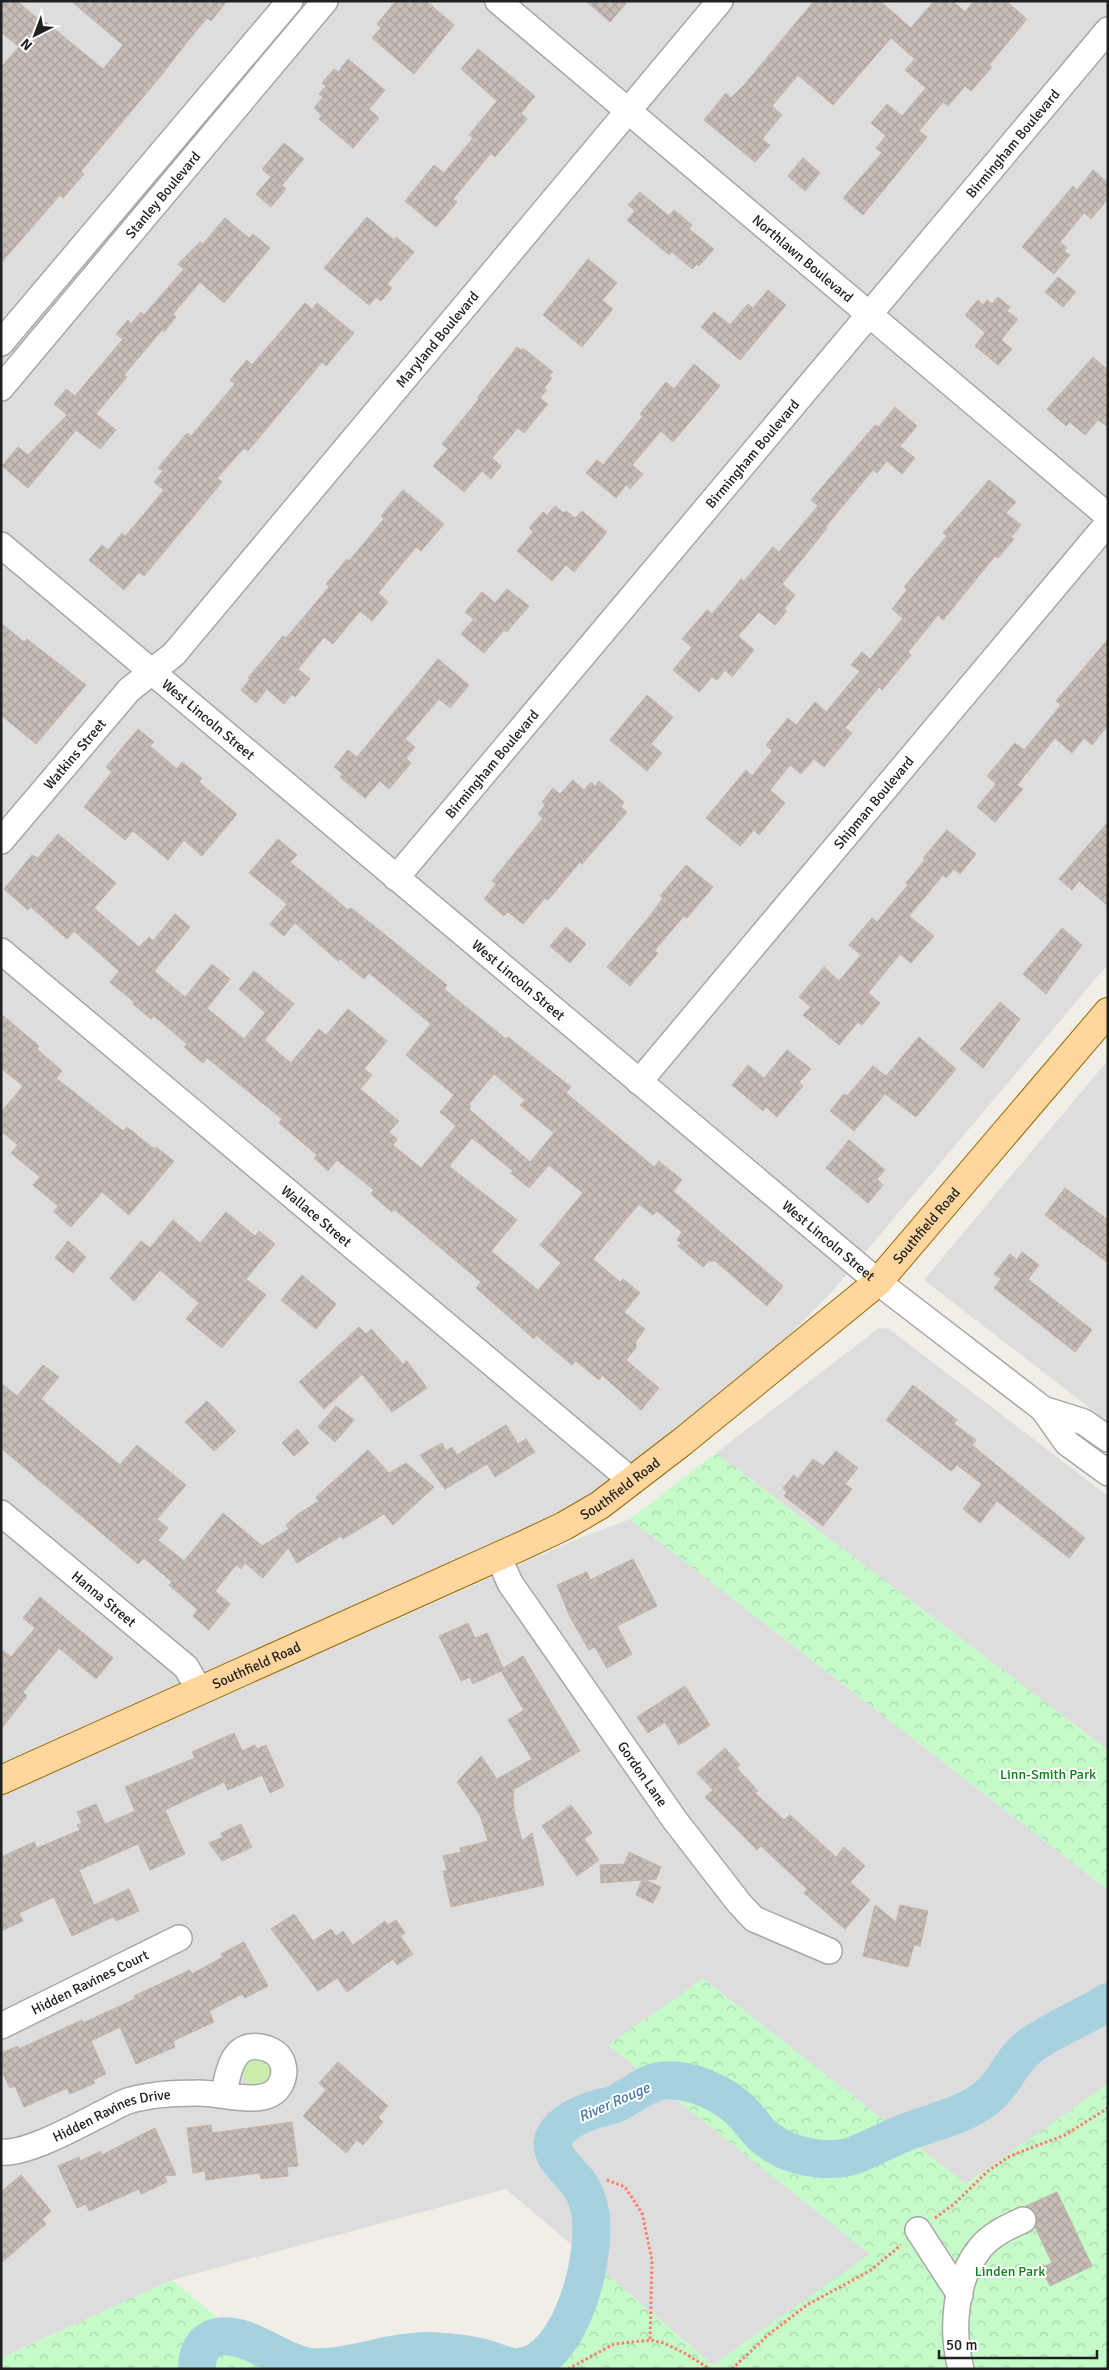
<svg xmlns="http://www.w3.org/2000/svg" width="1109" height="2370" font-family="Signika,sans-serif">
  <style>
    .residential { fill: #dedddd }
    .grass { fill: #caecac }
    .park { fill: url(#park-crowns) }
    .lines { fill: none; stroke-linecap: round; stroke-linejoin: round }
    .river { stroke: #a6d2df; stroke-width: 38 }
    .building { fill: url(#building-cross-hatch); stroke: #c3b4a8; fill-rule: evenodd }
    .minor-casing { stroke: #a7a7a7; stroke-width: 28 }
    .major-casing { stroke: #9c6a00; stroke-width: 30 }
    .path { stroke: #fd7c6b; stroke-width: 3; stroke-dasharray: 2.5 2.5; stroke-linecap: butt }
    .minor { stroke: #fff; stroke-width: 25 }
    .major { stroke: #fed69e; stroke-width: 28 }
    .labels { text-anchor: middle; stroke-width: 4; stroke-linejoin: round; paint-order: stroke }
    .street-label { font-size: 14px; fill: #202020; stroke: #fff }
    .park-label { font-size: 14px; fill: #098315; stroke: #fff }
    .water-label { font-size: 15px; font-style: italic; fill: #4678ab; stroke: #fff }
  </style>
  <defs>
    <pattern id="park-crowns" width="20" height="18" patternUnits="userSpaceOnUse" patternTransform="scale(1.25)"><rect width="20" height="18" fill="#c4fbc9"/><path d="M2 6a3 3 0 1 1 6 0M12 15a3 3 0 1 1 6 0" fill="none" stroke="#a8d7ac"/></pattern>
    <pattern id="building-cross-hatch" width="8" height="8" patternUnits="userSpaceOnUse" patternTransform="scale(1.25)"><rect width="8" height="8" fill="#c6bdb6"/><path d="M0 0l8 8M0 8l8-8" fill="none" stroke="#aaa29c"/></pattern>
  </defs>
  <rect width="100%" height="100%" fill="#f1eee7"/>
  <path class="residential" d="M1 1H1108V964L830 1294 760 1364 596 1492 552 1518 1 1764Z
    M1108 1060V1422L924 1280Z
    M879 1328 889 1329 1108 1496V1750L716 1453Z
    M630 1519 1108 1890V2084L966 2184 703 1979 609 2045 871 2254 713 2365 506 2189 172 2280 1 2358V1795L575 1540Z"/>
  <path class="grass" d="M243 2072a14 14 0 1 1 28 0a14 14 0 1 1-28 0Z"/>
  <path class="park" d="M716 1453 1108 1750V1890L630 1519Z
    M703 1979 966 2184 1108 2084V2369H531C555 2349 577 2316 585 2287 587 2277 584 2265 584 2255L713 2365 870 2254 608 2045Z
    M172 2280 244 2340 307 2369H1V2358Z"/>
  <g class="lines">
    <path class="river" d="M197 2369C197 2356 201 2342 215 2338 243 2328 282 2364 310 2367 346 2370 392 2350 430 2351 446 2352 465 2353 480 2357 492 2360 505 2367 517 2367 572 2366 600 2249 589 2207 587 2198 584 2191 579 2184 571 2172 550 2157 553 2142 555 2126 577 2116 590 2111 598 2108 607 2107 615 2104 629 2097 645 2084 660 2081 689 2077 727 2094 746 2116 751 2122 756 2129 762 2135 780 2151 802 2158 826 2159 834 2159 844 2159 852 2156 869 2150 886 2140 904 2133 931 2122 961 2117 985 2099 1005 2084 1011 2060 1030 2046 1055 2028 1083 2018 1108 2002"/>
  </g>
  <path class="building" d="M1 1H17L44 24 46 22 103 69 123 45 71 1H227L211 21 207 18 187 42 160 77 81 171 84 174 63 198 60 195 1 263V67L19 47 1 32Z
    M396 1H426L454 25 414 74 372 38 381 28 377 24Z
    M586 1H628L610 22Z
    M814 1H880L911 28 934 1H953L965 12 974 1H1006L1027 19 989 65 992 67 971 91 965 86 948 106 943 102 919 131 927 137 863 215 843 198 882 153 876 148 886 136 871 123 887 104 902 116 926 88 905 70 915 59 891 38 833 105 798 75 772 106 782 115 762 139 770 145 755 162 704 120 726 93 731 98 745 84Z
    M478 49 535 96 521 113 527 119 495 157 491 153 453 199 457 202 436 227 405 201 434 165 444 173 473 138 469 135 497 101 461 69Z
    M348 59 385 90 369 109 379 118 353 148 319 119 322 116 314 108 323 97 319 94 326 86 322 83 334 69 338 72Z
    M284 143 304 159 282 185 276 180 286 189 271 207 256 194 271 177 262 169Z
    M803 158 820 173 805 191 788 176Z
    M1093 170 1108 183V199L1091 219 1084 213 1060 242 1067 248 1064 251 1070 255 1054 274 1022 247 1073 186 1077 190Z
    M640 192 669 216 674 210 692 225 689 229 714 249 699 266 697 264 692 269 672 252 669 255 627 220 635 211 628 205Z
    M367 217 394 240 396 237 414 252 387 284 392 288 381 301 376 297 369 305 324 268Z
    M225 218 249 238 253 234 270 248 224 303 200 282 173 314 176 317 164 332 162 330 124 375 127 377 96 414 116 430 100 449 76 430 28 488 2 466 18 447 28 455 67 415 54 404 66 389 75 396 123 339 116 334 128 320 131 324 141 312 144 315 184 269 178 264 200 242 203 244Z
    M588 259 617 283 602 300 613 309 582 347 543 315Z
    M1058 277 1076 292 1063 307 1045 292Z
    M768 290 786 305 740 360 701 327 714 312 730 325 748 304 753 308Z
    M998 297 1010 307 1007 311 1018 319 1001 340 1012 349 998 365 975 346 985 333 965 315 978 300 983 305 987 300 992 304Z
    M305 303 312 309 317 303 354 333 326 366 322 362 248 451 244 448 217 478 222 482 144 576 139 572 124 590 89 560 102 545 108 550 122 533 125 536 139 520 164 490 154 482 163 471 158 468 187 433 191 436 235 384 230 380 247 360 252 365Z
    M517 347 521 350 523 348 553 372 549 376 552 378 544 388 547 390 540 398 548 404 524 433 518 428 492 458 501 466 491 479 482 471 464 492 433 466 448 449 442 444 479 399 477 398Z
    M1093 357 1108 370V427L1098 420 1085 435 1070 422 1066 426 1047 409Z
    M694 364 720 386 673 442 661 431 632 465 643 474 630 489 626 485 616 498 586 473 597 460 603 465 643 416 640 414 666 382 674 389Z
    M895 407 917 426 900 446 915 458 902 474 887 461 877 473 873 470 826 526 827 528 782 584 795 595 784 609 787 611 775 625 759 612 738 636 754 650 732 677 725 670 717 680 712 677 699 692 673 670 692 647 682 639 707 610 712 614 741 579 744 581 773 547 779 552 818 506 811 500 875 425 879 427Z
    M989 480 1016 502 1006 513 1021 525 1011 537 1014 539 998 558 995 556 943 620 938 615 908 652 911 655 882 690 879 687 845 728 852 733 824 767 814 759 801 774 790 765 770 790 785 803 759 835 754 830 740 846 706 818 746 770 752 776 772 751 766 745 788 718 796 725 815 702 826 712 860 671 851 665 862 652 870 659 903 618 892 609 907 590 904 587 947 536 943 533Z
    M403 490 444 524 421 551 416 547 378 593 388 602 372 621 360 611 333 644 324 637 298 669 310 679 295 697 292 694 284 704 267 689 256 703 241 690 250 679 248 678 283 636 286 638 329 587 326 584 347 559 349 561 384 519 381 516Z
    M555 506 564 513 566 511 575 518 582 511 607 532 574 572 566 565 552 581 517 551 533 532 529 528 543 512 547 515Z
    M507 589 529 606 507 632 504 630 484 653 461 634 474 619 465 612 482 592 495 603Z
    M1 623 24 642 27 639 86 685 36 744 1 715Z
    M1108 639V725L1092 745 1084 738 1072 753 1055 738 1017 785 1023 789 995 822 977 807 996 784 987 776 1015 743 1024 750 1061 705 1056 701Z
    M438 659 469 685 450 708 439 699 405 739 415 747 406 758 411 763 389 789 380 781 365 798 340 777 343 774 334 767 348 750 357 757Z
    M647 695 673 717 651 744 662 753 647 771 610 740Z
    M138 729 154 742 150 746 177 769 182 762 202 778 199 782 237 814 202 856 184 840 168 860 133 831 125 840 84 807 112 772 106 767Z
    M573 780 584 790 591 782 595 786 599 781 624 802 621 807 627 812 582 864 580 862 548 900 545 898 523 924 508 912 504 916 484 899 496 884 492 881 543 818 538 814 545 805 542 802 553 788 560 794Z
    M1108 822V906L1079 881 1072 890 1059 879Z
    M947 830 976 854 960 874 954 869 946 878 943 875 909 916 934 936 911 963 900 954 868 993 880 1003 862 1025 858 1022 839 1045 803 1015 811 1007 799 997 824 967 839 981 861 955 849 945 872 918 877 922 908 885 906 883 925 860 923 858Z
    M58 834 116 883 94 908 139 947 149 937 153 941 175 914 190 927 154 971 185 997 212 964 230 979 207 1008 244 1039 265 1013 239 989 254 971 294 1004 264 1040 291 1063 319 1029 326 1035 348 1009 387 1041 364 1069 372 1075 360 1089 399 1121 389 1132 397 1139 393 1145 421 1168 456 1126 440 1112 454 1095 406 1055 431 1024 369 973 364 979 340 959 338 961 295 923 284 936 270 924 287 904 249 873 278 839 297 855 290 862 311 879 348 910 351 908 378 929 447 985 444 989 506 1039 508 1037 571 1087 566 1093 654 1167 659 1161 682 1180 673 1191 783 1286 767 1306 714 1260 712 1262 710 1260 703 1267 678 1246 681 1243 677 1240 682 1232 657 1211 653 1215 639 1204 593 1259 620 1282 623 1279 640 1293 624 1312 645 1329 636 1341V1348L626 1360 659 1388 641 1410 602 1375 599 1380 576 1361 572 1365 536 1335 534 1339 476 1288 481 1282 394 1209 392 1212 371 1194 374 1190 337 1160 328 1171 314 1158 317 1155 279 1123 282 1119 207 1058 203 1063 184 1047 187 1044 154 1016 151 1019 133 1004 134 1002 110 982 119 971 74 931 67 939 31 907 28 910 4 889 32 855 38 858ZM494 1074 525 1100 520 1105 554 1133 530 1162 469 1109 471 1106 469 1104ZM472 1138 513 1171 511 1173 529 1188 549 1165 583 1193 540 1245 561 1263 538 1290 491 1251 517 1220 449 1166Z
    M686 865 713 887 687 918 684 916 654 951 658 953 630 986 607 967 649 917 663 898 660 896Z
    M566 927 586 944 570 963 550 946Z
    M1062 928 1082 945 1046 994 1023 974Z
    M1000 1002 1020 1019 983 1068 960 1049Z
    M1 1014 39 1046 37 1049 62 1071 56 1078 122 1130 124 1131 127 1127 154 1149 156 1147 174 1161 129 1215 102 1192 71 1227 54 1212 58 1206 33 1185 40 1177 11 1153 18 1145 1 1131V1112L23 1086 1 1068Z
    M919 1037 956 1069 916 1117 885 1094 854 1131 830 1111 844 1094 847 1096 873 1066 886 1076Z
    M787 1050 811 1069 799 1082 803 1086 777 1117 766 1107 763 1111 732 1085 748 1065 764 1078Z
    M849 1140 885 1170 877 1179 883 1185 868 1203 826 1168Z
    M1065 1188 1108 1220V1263L1045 1215Z
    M226 1212 255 1236 259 1231 275 1244 246 1279 266 1295 222 1348 186 1319 199 1303 160 1270 134 1301 110 1278 141 1241 150 1248 173 1220 200 1243Z
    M68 1241 86 1257 73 1273 55 1258Z
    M1022 1252 1039 1265 1028 1279 1092 1330 1075 1352 994 1288 1001 1279 994 1274 1010 1254 1017 1260Z
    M302 1275 336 1304 316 1329 281 1300Z
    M359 1327 366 1334 371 1329 403 1364 407 1361 427 1388 392 1412 362 1374 324 1409 299 1382Z
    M43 1365 59 1377 41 1399 120 1465 137 1445 186 1485 157 1519 168 1528 158 1540 184 1561 223 1513 262 1546 289 1529 286 1525 298 1514 319 1501 316 1497 368 1450 389 1473 406 1463 434 1487 393 1525 384 1514 343 1539 341 1536 297 1563 288 1548 263 1578 245 1563 241 1569 236 1565 215 1591 230 1604 209 1630 193 1616 198 1610 169 1585 172 1582 144 1558 138 1564 1 1448V1383L17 1396Z
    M913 1385 957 1420 954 1424 976 1440 972 1445 1085 1538 1069 1558 997 1501 980 1523 963 1509 982 1484 957 1465 951 1471 886 1420Z
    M207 1401 236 1431 214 1451 185 1422Z
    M336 1406 354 1420 335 1442 318 1427Z
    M506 1425 518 1444 526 1439 535 1452 495 1477 487 1464 445 1489 420 1455 442 1443 446 1451 452 1447 457 1455Z
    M297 1429 309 1443 294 1456 282 1443Z
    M836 1451 858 1468 845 1484 852 1489 823 1526 784 1496 787 1492 783 1488 794 1475 798 1479 813 1459 823 1466Z
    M633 1559 657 1606 617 1626 632 1654 607 1668 595 1647 589 1650 570 1617 557 1585 587 1572 590 1580Z
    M40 1597 113 1658 96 1679 59 1648 23 1692 27 1696 1 1729V1649L11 1657 35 1628 23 1618Z
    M468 1623 475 1638 487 1633 503 1668 523 1656 580 1751 513 1790 514 1810 522 1841 532 1833 544 1885 451 1907 443 1871H447L443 1856 461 1852 460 1848 488 1841 480 1815 457 1782 481 1756 497 1779 532 1759 508 1720 524 1710 501 1671 473 1684 470 1677 461 1681 439 1636Z
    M685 1686 710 1725 679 1745 665 1722 648 1733 637 1717Z
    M234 1733 242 1751 255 1745 257 1749 266 1745 284 1786 270 1793 262 1775 228 1790 224 1782 165 1810 185 1854 150 1870 138 1844 79 1870 94 1905 129 1889 139 1911 116 1921 113 1917 72 1936 54 1897 19 1913 23 1921 1 1931V1857L34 1842 37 1848 80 1830 77 1825 82 1823 77 1812 96 1804 105 1824 135 1811 125 1787 195 1758 192 1752Z
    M725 1748 740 1765 737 1768 758 1791 755 1793 784 1820 790 1815 836 1857 844 1847 865 1866 850 1882 870 1900 845 1929 804 1893 807 1889 761 1846 757 1850 705 1797 713 1790 697 1773Z
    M571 1805 592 1833 584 1839 599 1860 577 1876 542 1826Z
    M241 1824 252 1847 222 1861 209 1843 223 1837 221 1833Z
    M629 1852 661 1867 656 1879 645 1880 661 1887 653 1903 636 1895 642 1880 601 1883 600 1865 624 1864Z
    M875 1905 896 1922 900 1905 928 1911 920 1946 914 1945 908 1967 863 1956Z
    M294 1914 313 1941 331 1929 336 1936 343 1931 353 1945 385 1921 388 1925 396 1920 405 1933 400 1936 413 1954 397 1965 393 1959 347 1992 337 1978 318 1991 271 1929Z
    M244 1942 268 1986 245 1998 242 1994 209 2011 214 2022 173 2041 175 2047 136 2064 120 2027 91 2041 106 2074 93 2080 95 2083 70 2094 67 2088 24 2107 15 2086 10 2088 1 2070V2053L18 2046 19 2049 82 2020 83 2023 135 1999 134 1996 190 1970 192 1974 223 1957 221 1954Z
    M338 2062 388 2106 378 2117 383 2122 363 2145 357 2140 346 2153 303 2116 326 2090 319 2083Z
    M292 2122 298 2166 287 2167 288 2176 261 2179 260 2173 206 2180 205 2171 193 2173 187 2128 211 2125 212 2133Z
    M155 2128 176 2175 164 2176 167 2182 141 2194 139 2189 89 2211 86 2204 77 2208 58 2166 79 2157 80 2161 101 2151 102 2155Z
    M21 2175 51 2211 42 2219 46 2224 1 2263V2192Z
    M1057 2192 1092 2266 1050 2286 1041 2268 1052 2263 1035 2227 1036 2214 1026 2206Z"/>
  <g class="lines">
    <g class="minor-casing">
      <g id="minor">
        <path id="s1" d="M498 1 1108 516"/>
        <path d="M1 343 290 1"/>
        <path id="s2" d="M1 388 325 1"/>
        <path id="s3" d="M1 545 878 1282 1043 1409 1067 1443 1108 1473"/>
        <path id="s4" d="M1 841 129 690 174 654 720 1"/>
        <path id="s5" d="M396 878 1108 30"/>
        <path id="s6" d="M1 951 632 1481"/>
        <path id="s7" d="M639 1082 1108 523"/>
        <path d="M1043 1409 1084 1422 1108 1439"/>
        <path id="s8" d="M1 1513 186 1667 200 1691"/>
        <path id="s9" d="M498 1556 510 1583 674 1819 739 1903 754 1919 829 1951"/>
        <path id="s10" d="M1 2026 179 1938"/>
        <path id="s11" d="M1 2152C27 2155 83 2123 107 2111 115 2107 123 2102 131 2100 149 2095 177 2093 196 2093 217 2092 253 2104 271 2094 281 2089 286 2075 283 2065 281 2057 276 2052 268 2049 234 2037 228 2069 224 2094"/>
        <path d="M918 2230 960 2295"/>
        <path d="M961 2369C951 2331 954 2279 981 2247 992 2234 1008 2227 1023 2220"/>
      </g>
    </g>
    <g class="major-casing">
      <g id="major">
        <path id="s12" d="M1 1780 526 1544 564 1526 600 1505 682 1442 878 1282 1108 1012"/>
      </g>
    </g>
    <path class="path" d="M607 2180 625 2187 642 2213 652 2260 650 2340
      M935 2218 954 2204 988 2171 1010 2156 1065 2135 1108 2108
      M568 2369 614 2344 650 2340 664 2343 686 2354 710 2369
      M732 2369 768 2335 807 2305 871 2270 901 2245"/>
    <use href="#minor" class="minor"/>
    <use href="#major" class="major"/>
  </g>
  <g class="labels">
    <g class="street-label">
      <text dy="5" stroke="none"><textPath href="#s5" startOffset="959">Birmingham Boulevard</textPath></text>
      <text dy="5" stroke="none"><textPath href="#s2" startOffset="252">Stanley Boulevard</textPath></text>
      <text dy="5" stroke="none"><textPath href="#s1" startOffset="399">Northlawn Boulevard</textPath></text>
      <text dy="5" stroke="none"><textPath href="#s4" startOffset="666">Maryland Boulevard</textPath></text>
      <text dy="5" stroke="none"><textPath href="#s5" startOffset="554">Birmingham Boulevard</textPath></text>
      <text dy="5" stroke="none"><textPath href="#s3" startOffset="271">West Lincoln Street</textPath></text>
      <text dy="5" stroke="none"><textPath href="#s4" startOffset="114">Watkins Street</textPath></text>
      <text dy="5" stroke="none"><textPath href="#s5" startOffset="149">Birmingham Boulevard</textPath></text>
      <text dy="5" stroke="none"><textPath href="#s7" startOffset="365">Shipman Boulevard</textPath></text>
      <text dy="5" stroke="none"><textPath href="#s3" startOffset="676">West Lincoln Street</textPath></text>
      <text dy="5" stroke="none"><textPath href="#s6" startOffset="412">Wallace Street</textPath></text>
      <text dy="5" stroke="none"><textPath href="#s12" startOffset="1090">Southfield Road</textPath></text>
      <text dy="5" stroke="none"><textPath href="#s3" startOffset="1081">West Lincoln Street</textPath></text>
      <text dy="5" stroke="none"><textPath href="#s12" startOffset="685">Southfield Road</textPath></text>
      <text dy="5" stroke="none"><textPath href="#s8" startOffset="134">Hanna Street</textPath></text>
      <text dy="5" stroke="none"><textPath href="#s12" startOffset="280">Southfield Road</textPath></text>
      <text dy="5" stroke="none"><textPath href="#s9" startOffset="262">Gordon Lane</textPath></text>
      <text dy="5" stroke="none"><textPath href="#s10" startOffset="99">Hidden Ravines Court</textPath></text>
      <text dy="5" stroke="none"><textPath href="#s11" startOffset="118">Hidden Ravines Drive</textPath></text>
    </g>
    <g class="park-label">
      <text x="1048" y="1779">Linn-Smith Park</text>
      <text x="1010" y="2276">Linden Park</text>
    </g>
    <g class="water-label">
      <text transform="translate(614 2102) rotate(-24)" y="5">River Rouge</text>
    </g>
  </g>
  <rect width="1109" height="2370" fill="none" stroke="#202020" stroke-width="5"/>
  <g transform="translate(35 35) rotate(222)" stroke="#ffffff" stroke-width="4" paint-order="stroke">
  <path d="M0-4L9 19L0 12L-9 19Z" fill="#202020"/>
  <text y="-8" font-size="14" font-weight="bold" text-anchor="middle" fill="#202020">N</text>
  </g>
  <path d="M939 2350v8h158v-8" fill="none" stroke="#202020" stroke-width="2.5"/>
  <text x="946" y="2350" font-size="15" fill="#202020" stroke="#ffffff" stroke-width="4" paint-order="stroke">50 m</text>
</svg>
